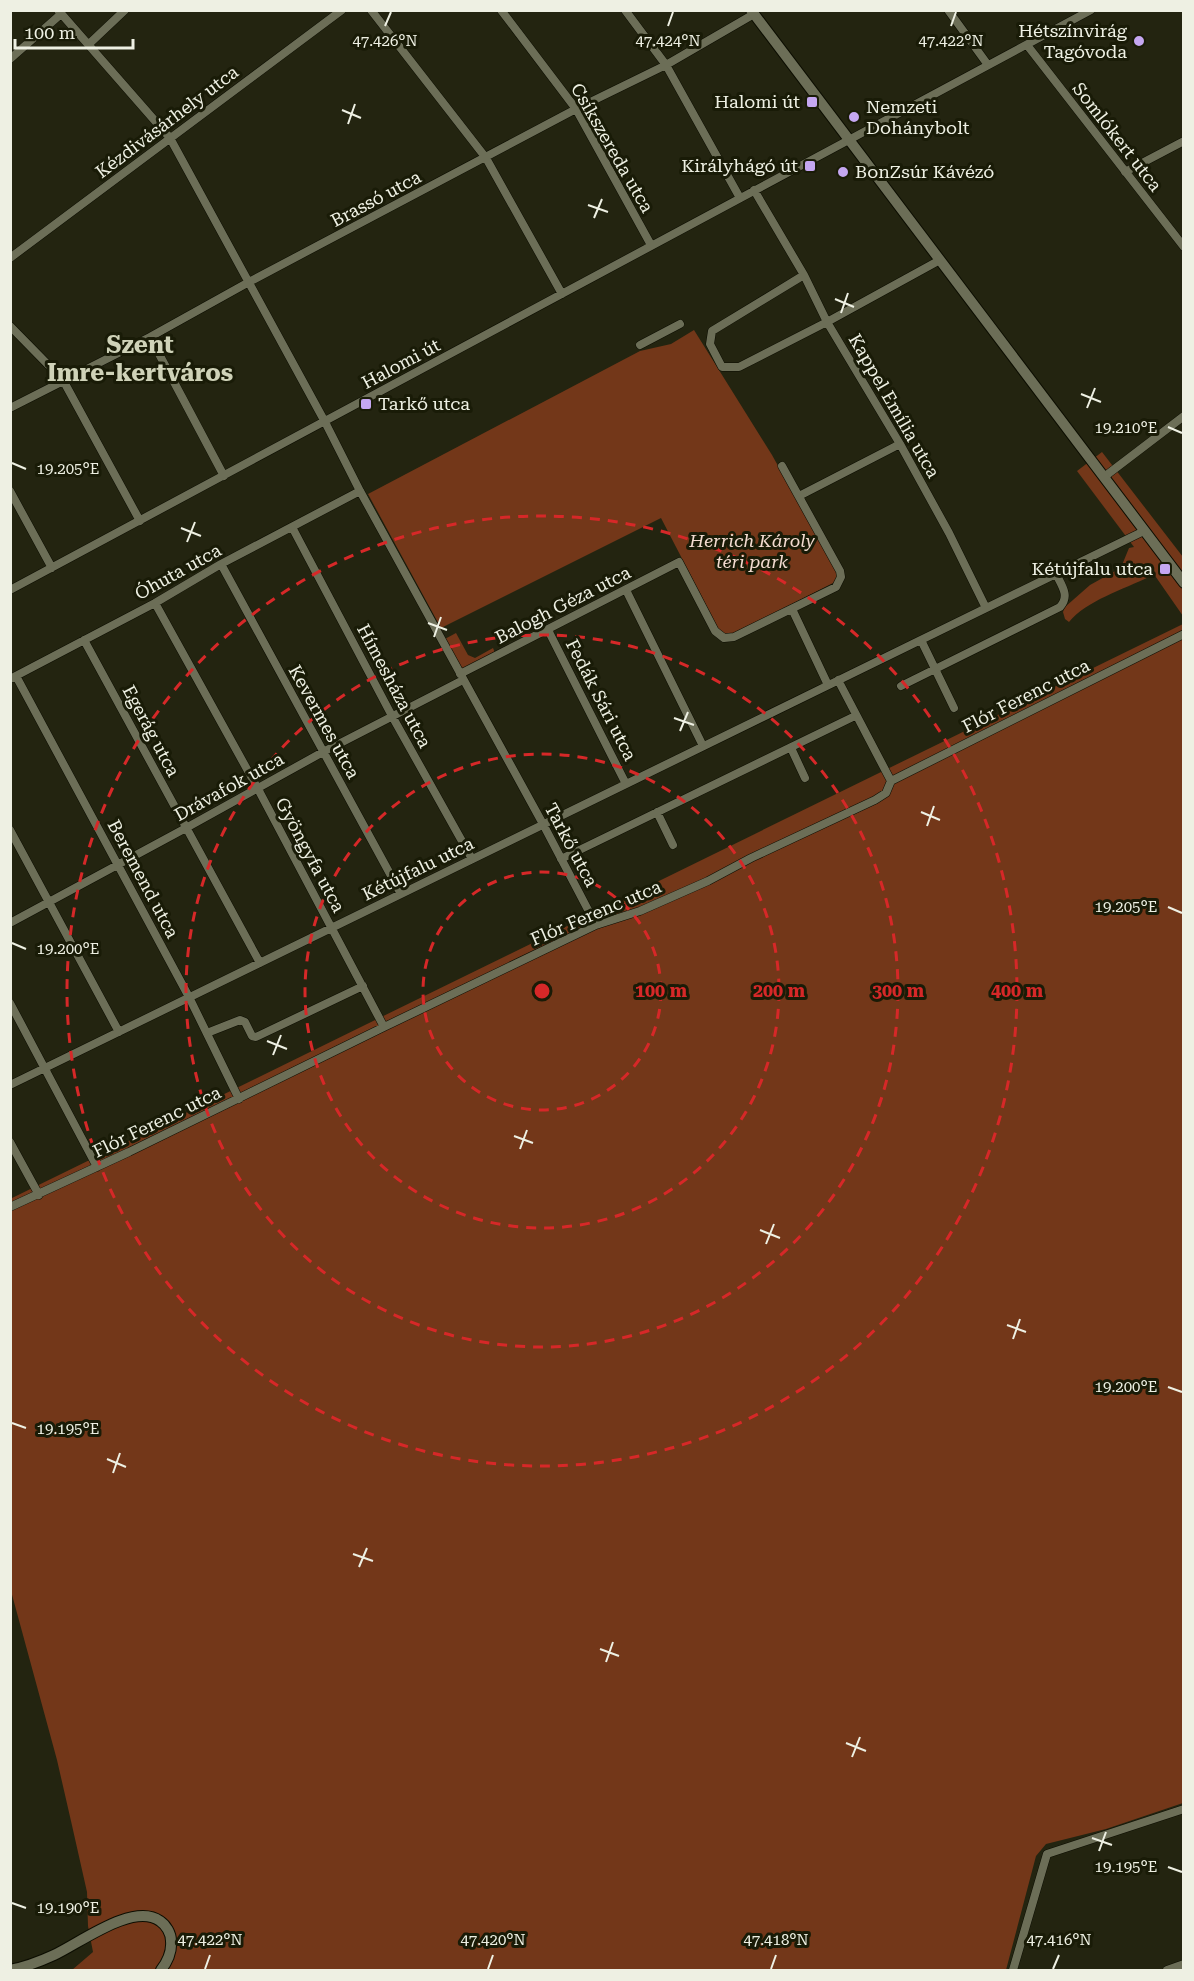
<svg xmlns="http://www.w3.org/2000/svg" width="1194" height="1981" font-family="'Roboto Serif',serif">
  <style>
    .green { fill: #733719 }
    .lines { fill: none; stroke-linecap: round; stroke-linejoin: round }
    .street-casing { stroke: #0c0d00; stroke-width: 9 }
    .secondary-casing { stroke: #0c0d00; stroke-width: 12 }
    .street { stroke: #6c6e57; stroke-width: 8 }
    .secondary { stroke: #6c6e57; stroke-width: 10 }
    .ticks { fill: none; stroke: #eef0e3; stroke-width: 2 }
    .ring { fill: none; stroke: #d62828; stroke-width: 3; stroke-dasharray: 10 8 }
    .poi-dot { fill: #c5a7f1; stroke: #191b07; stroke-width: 2 }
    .labels { text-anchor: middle; stroke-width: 6; stroke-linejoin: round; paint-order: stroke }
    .poi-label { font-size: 18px; fill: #eef0e3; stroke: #191b07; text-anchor: end }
    .street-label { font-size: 18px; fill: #eef0e3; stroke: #191b07 }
    .park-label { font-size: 18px; font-style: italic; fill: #f3dbd0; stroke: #191b07 }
    .district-label { font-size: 24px; font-weight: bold; fill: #cfd2b8; stroke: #191b07 }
    .ticks-label { font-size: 15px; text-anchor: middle; fill: #eef0e3; stroke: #191b07; stroke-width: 6; stroke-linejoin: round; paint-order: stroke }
    .centre { fill: #d62828; stroke: #191b07; stroke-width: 3 }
    .ring-label { font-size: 18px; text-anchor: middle; font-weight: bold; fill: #d62828; stroke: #191b07; stroke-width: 6; stroke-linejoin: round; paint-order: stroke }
  </style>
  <rect width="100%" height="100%" fill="#232410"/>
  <path class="green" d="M694 330 772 455 836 570 838 575 835 582 732 634 725 635 719 630 661 518 441 628 368 494 640 351 671 344Z
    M1102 452 1183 557V616L1151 570 1149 577C1124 589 1086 601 1069 622L1065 619 1063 612 1065 607 1090 585 1117 570 1122 565 1129 548 1134 547 1077 471Z
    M1183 624V1803L1106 1829 1046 1844 1036 1856 1006 1970H72L93 1952 88 1926 87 1892 71 1821 57 1760 11 1591 10 1199Z
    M456 633 468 655 475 658 493 648 495 653 460 671 443 640Z"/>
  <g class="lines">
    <g class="street-casing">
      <path id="street" d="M58 10 170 138 325 422 360 491 543 824 596 925
        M371 10 486 158 562 294
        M501 10 576 109 651 245
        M625 10 666 65 740 198
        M948 10 988 65
        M89 44 125 10
        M1027 45 1184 247
        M10 59 61 14
        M1125 172 1184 141
        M754 190 804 275 827 322 900 444 949 533 986 608
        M10 258 342 10
        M804 275 712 331 710 344 722 367H739L827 322 940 260
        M10 326 63 380 140 521
        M150 337 224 476
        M640 345 680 324
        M10 408 150 337 249 282 576 109 666 65 754 14
        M1104 477 1184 416
        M10 491 52 568
        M799 496 900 444
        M292 527 392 716 472 859
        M221 564 401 894
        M10 590 1091 10
        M626 590 703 746
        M155 603 258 789 384 1027
        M792 609 828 685
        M548 630 626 784
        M84 640 260 963
        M921 640 954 708
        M460 674 679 562 715 631 724 638 734 637 836 587 841 577 840 571 782 466
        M16 676 189 997 239 1099
        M10 679 155 603 221 564 360 491
        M838 680 891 781
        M901 686 1060 607C1070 596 1062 586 1056 574
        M791 748 805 778
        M657 812 673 845
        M10 830 119 1032
        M561 859 855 716
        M10 923 186 828 323 752 463 680
        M10 1003 97 1167
        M207 1033 240 1020 245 1022 252 1036 256 1037 363 986
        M10 1085 1144 531
        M10 1142 39 1195
        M10 1207 129 1152 384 1027 596 925 640 911 708 881 751 858 875 800 886 793 891 781 1184 634
        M1013 1970 1047 1854 1184 1809
        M1167 1970 1184 1964"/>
    </g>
    <g class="secondary-casing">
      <path id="secondary" d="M751 10 1184 583
        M10 1970C25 1967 41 1961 54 1955 80 1943 133 1902 160 1921 166 1925 171 1933 171 1941 172 1952 168 1961 161 1970"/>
    </g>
    <use href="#street" class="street"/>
    <use href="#secondary" class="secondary"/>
  </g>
  <path class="ticks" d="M385 26 391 12M668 26 673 12M951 26 956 12M342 110 361 118M348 124 355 104M588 205 608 212M594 218 602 199M835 299 854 307M841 313 848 293M1081 394 1101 402M1087 408 1095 388M1168 427 1182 433M12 463 26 469M181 528 201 536M187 542 195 522M428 623 447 630M434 637 441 617M674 718 694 725M680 731 688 712M921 812 940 820M927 826 934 806M1168 907 1182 913M12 943 26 949M267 1041 287 1049M273 1055 281 1035M514 1136 533 1143M520 1149 527 1130M760 1230 780 1238M766 1244 774 1224M1007 1325 1026 1332M1013 1339 1020 1319M1168 1387 1182 1392M12 1423 26 1428M107 1459 126 1467M113 1473 120 1453M353 1554 373 1561M359 1567 367 1548M600 1649 619 1656M606 1662 613 1642M846 1743 866 1751M852 1757 860 1737M1092 1838 1112 1845M1099 1851 1106 1832M1168 1867 1182 1872M12 1903 26 1908M205 1969 210 1955M488 1969 493 1955M771 1969 776 1955M1053 1969 1059 1955"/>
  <g class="ring">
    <circle cx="542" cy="991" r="119"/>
    <circle cx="542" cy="991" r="237"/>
    <circle cx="542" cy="991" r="356"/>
    <circle cx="542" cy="991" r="475"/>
  </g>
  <g class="poi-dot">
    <circle cx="1139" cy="41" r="6"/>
    <rect x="806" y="96" width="12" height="12" rx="3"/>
    <circle cx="854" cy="117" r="6"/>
    <rect x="804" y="160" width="12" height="12" rx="3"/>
    <circle cx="843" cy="172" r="6"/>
    <rect x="360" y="398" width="12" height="12" rx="3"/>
    <rect x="1159" y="563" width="12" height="12" rx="3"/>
  </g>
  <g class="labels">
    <g class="poi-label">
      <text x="1127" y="37">Hétszínvirág<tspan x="1127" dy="21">Tagóvoda</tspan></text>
      <text x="800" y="108">Halomi út</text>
      <text x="866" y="113" text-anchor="start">Nemzeti<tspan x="866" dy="21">Dohánybolt</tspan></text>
      <text x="798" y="172">Királyhágó út</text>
      <text x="855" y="178" text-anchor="start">BonZsúr Kávézó</text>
      <text x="378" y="410" text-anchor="start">Tarkő utca</text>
      <text x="1153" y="575">Kétújfalu utca</text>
    </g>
    <g class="street-label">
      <text transform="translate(167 122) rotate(-37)" y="6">Kézdivásárhely utca</text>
      <text transform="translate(1117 137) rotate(52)" y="6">Somlókert utca</text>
      <text transform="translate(612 148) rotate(60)" y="6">Csíkszereda utca</text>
      <text transform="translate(376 199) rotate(-28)" y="6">Brassó utca</text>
      <text transform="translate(401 364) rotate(-28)" y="6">Halomi út</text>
      <text transform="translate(894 406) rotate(60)" y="6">Kappel Emília utca</text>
      <text transform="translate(178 572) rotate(-29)" y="6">Óhuta utca</text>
      <text transform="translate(563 605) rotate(-27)" y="6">Balogh Géza utca</text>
      <text transform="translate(394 686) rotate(62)" y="6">Hímesháza utca</text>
      <text transform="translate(1026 696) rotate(-27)" y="6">Flór Ferenc utca</text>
      <text transform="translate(601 700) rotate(63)" y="6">Fedák Sári utca</text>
      <text transform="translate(324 722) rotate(61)" y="6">Kevermes utca</text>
      <text transform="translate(151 731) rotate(62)" y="6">Egerág utca</text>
      <text transform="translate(229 787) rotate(-29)" y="6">Drávafok utca</text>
      <text transform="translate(571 845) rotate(62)" y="6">Tarkő utca</text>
      <text transform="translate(310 855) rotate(62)" y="6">Gyöngyfa utca</text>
      <text transform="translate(418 869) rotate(-26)" y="6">Kétújfalu utca</text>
      <text transform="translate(143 879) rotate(62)" y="6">Beremend utca</text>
      <text transform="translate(596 913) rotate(-23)" y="6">Flór Ferenc utca</text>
      <text transform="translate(157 1122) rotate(-26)" y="6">Flór Ferenc utca</text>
    </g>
    <g class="park-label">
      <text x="752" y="547">Herrich Károly<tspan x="752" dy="21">téri park</tspan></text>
    </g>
    <g class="district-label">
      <text x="140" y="353">Szent<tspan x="140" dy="28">Imre-kertváros</tspan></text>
    </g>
  </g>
  <g class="ticks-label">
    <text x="385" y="46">47.426°N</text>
    <text x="668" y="46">47.424°N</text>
    <text x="951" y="46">47.422°N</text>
    <text x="1126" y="433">19.210°E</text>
    <text x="68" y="474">19.205°E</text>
    <text x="1126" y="912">19.205°E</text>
    <text x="68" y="954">19.200°E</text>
    <text x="1126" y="1392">19.200°E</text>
    <text x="68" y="1434">19.195°E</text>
    <text x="1126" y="1872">19.195°E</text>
    <text x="68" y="1913">19.190°E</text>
    <text x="210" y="1945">47.422°N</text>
    <text x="493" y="1945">47.420°N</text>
    <text x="776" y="1945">47.418°N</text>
    <text x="1059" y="1945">47.416°N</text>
  </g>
  <circle cx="542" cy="991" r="9" class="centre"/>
  <g class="ring-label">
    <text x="661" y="997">100 m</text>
    <text x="779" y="997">200 m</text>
    <text x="898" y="997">300 m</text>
    <text x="1017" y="997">400 m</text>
  </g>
  <rect width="1194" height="1981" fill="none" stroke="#eef0e3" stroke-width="24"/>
  <path d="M15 39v9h118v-9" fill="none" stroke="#eef0e3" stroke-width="3"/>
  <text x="24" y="39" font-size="18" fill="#eef0e3" stroke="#191b07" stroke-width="4.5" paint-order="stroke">100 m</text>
</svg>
